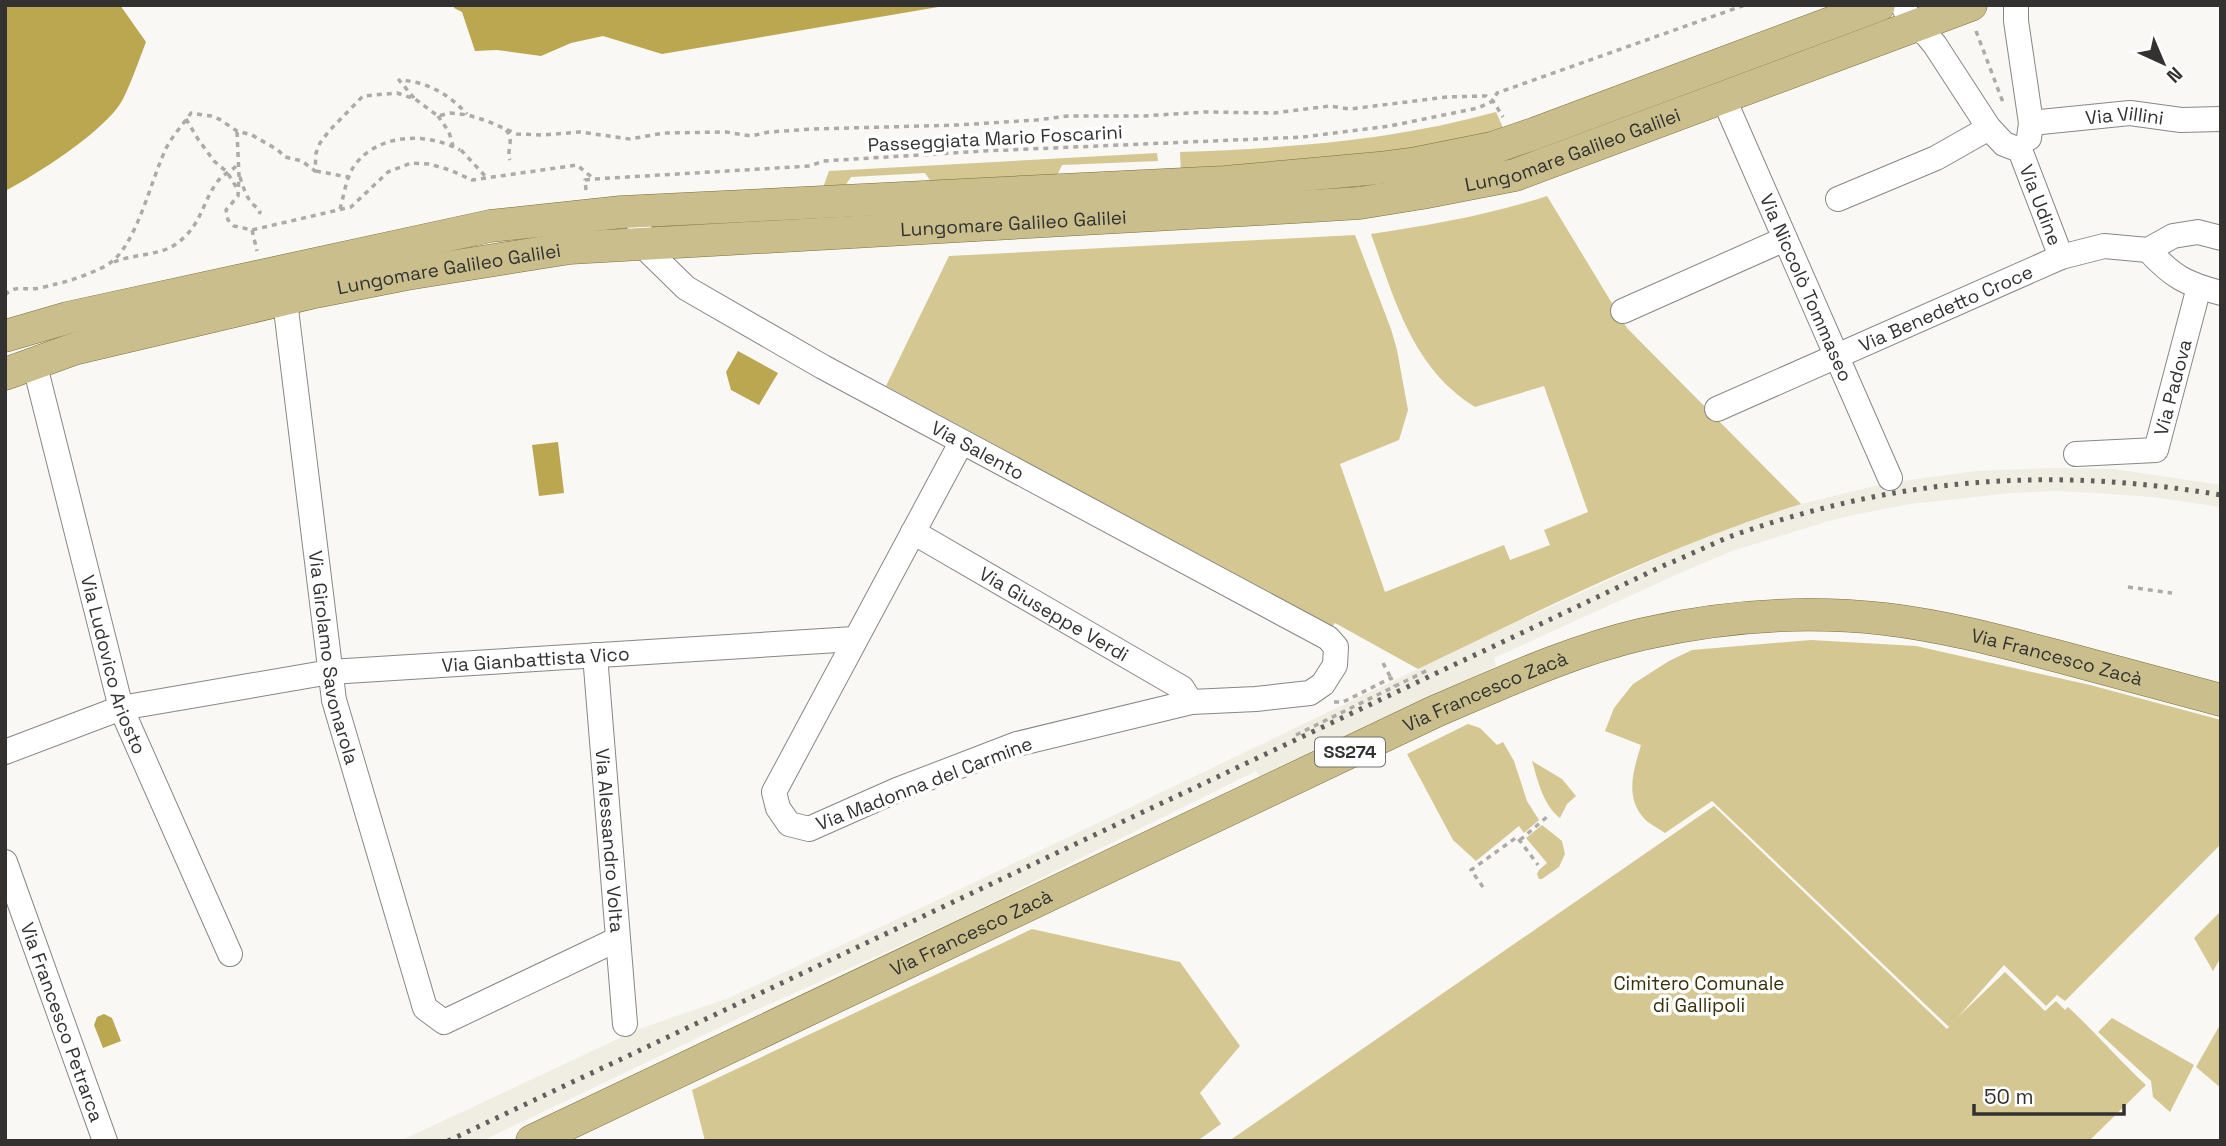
<svg xmlns="http://www.w3.org/2000/svg" width="2226" height="1146" font-family="'Space Grotesk',sans-serif">
  <style>
    .built { fill: #f0ede2 }
    .green { fill: #d4c791 }
    .water { fill: #bba750 }
    .lines { fill: none; stroke-linecap: round; stroke-linejoin: round }
    .minor-casing { stroke: #888784; stroke-width: 26 }
    .major-casing { stroke: #7d703a; stroke-width: 33 }
    .path { stroke: #acaba8; stroke-width: 3.5; stroke-dasharray: 5 5; stroke-linecap: butt }
    .minor { stroke: #fff; stroke-width: 24 }
    .major { stroke: #c9be8c; stroke-width: 32 }
    .rail { stroke: #61605e; stroke-width: 5; stroke-dasharray: 3.5 7; stroke-linecap: butt }
    .labels { text-anchor: middle; stroke-width: 7; stroke-linejoin: round; paint-order: stroke }
    .shield { fill: #fff; stroke: #70706f; stroke-width: 2 }
    .shield-label { font-size: 18px; font-weight: bold; fill: #333231 }
    .street-label { font-size: 19px; fill: #333231; stroke: #fff }
    .park-label { font-size: 19px; fill: #39310a; stroke: #fff }
  </style>
  <rect width="100%" height="100%" fill="#f9f8f4"/>
  <path class="built" d="M2054 468 2114 469 2221 485V507L2152 497 2097 493 2054 491 2012 493 1910 504 1858 514 1829 521 1732 551 1689 569 1494 658 1496 666 1260 777 1256 771 959 919 752 1012 482 1141H400L639 1029 729 998 927 905 1497 631 1708 535 1801 504 1887 483 1976 471Z"/>
  <path class="green" d="M1496 112 1505 132 1414 152 1181 174 1180 152C1289 148 1390 141 1496 112Z
    M1157 153 1158 161 1062 165 1055 180 934 186 925 173 851 177 843 189 821 193 829 171Z
    M1547 196 1627 328 1801 504C1668 545 1543 609 1418 669L1335 623 1332 627 886 386 949 256 1355 235 1391 329 1397 350 1408 410 1399 440 1340 464 1385 592 1504 545 1510 560 1550 545 1544 530 1588 512 1544 386 1475 407C1412 368 1395 300 1371 234 1431 225 1489 215 1547 196Z
    M1811 640 1916 646 2090 685 2221 720V844L2065 1001 2057 995 2046 1006 2004 965 1958 1017 2005 972 2045 1011 2056 1001 2065 1010 2068 1007C2095 1032 2119 1060 2146 1085L2089 1141H1229L1714 806 1947 1029 1949 1027 1712 801 1665 833C1658 828 1647 823 1642 816 1625 794 1634 769 1641 745L1605 731 1614 708 1633 684 1669 661 1692 650Z
    M1468 724 1480 728 1497 745 1503 742 1514 761 1527 801 1539 820 1524 833 1519 826 1476 861 1453 840 1407 754Z
    M1532 761 1562 779 1576 796 1567 804 1560 818C1543 805 1538 781 1532 761Z
    M1542 825 1562 841 1565 854 1559 867 1542 879H1539L1537 874 1539 870 1547 863 1526 838Z
    M2221 911V957L2213 971 2194 938Z
    M1032 929 1180 962 1240 1046 1200 1093 1221 1124 1200 1139V1141H705L692 1090Z
    M2112 1018 2194 1065 2170 1112 2153 1097 2151 1081 2098 1032Z
    M2221 1023V1088L2196 1067Z"/>
  <path class="water" d="M5 5H120L146 42C140 57 127 96 118 107 95 137 39 173 5 191Z
    M455 5H950L662 54 603 36 571 43 541 56 497 50 475 51 462 12 454 8Z
    M738 351 778 373 759 405 731 390 726 372Z
    M558 442 564 493 539 496 532 445Z
    M104 1014 112 1018 121 1041 103 1048 94 1025 97 1017Z"/>
  <g class="lines">
    <g class="minor-casing">
      <g id="minor">
        <path id="s1" d="M1903 5 1912 26 1926 34 1935 45 1989 128 2004 144 2020 150 2061 257"/>
        <path d="M2016 5V21L2031 123 2029 138"/>
        <path id="s2" d="M1723 97 1890 478"/>
        <path id="s3" d="M2031 123 2130 113 2181 120 2221 119"/>
        <path d="M1838 199 1936 158 1989 128"/>
        <path id="s4" d="M638 212 641 244 686 288 823 367 1328 638 1336 647 1335 665 1323 684 1310 693 1256 699 1191 702 1017 744 897 790 809 829 789 824 778 808 774 792 961 443"/>
        <path d="M2148 250C2173 277 2186 284 2221 293"/>
        <path id="s5" d="M285 301 334 700 425 1008 444 1022 618 939"/>
        <path d="M1623 311 1785 239"/>
        <path id="s6" d="M34 362 121 708 230 954"/>
        <path id="s7" d="M1717 409 2061 257 2104 246 2148 250 2173 236 2198 232 2221 238"/>
        <path id="s8" d="M2076 454 2156 450 2199 287"/>
        <path id="s9" d="M913 532 1182 688 1191 702"/>
        <path id="s10" d="M595 655 625 1024"/>
        <path id="s11" d="M5 752 121 708 330 672 854 639"/>
        <path id="s12" d="M5 862 105 1141"/>
      </g>
    </g>
    <g class="major-casing">
      <g id="major">
        <path d="M5 336 67 318 490 226 621 212 1225 182 1379 168 1417 163 1492 148 1536 133 1879 5"/>
        <path id="s13" d="M5 374 74 349 315 292 407 274 570 248 1296 207 1360 203 1422 193 1515 175 1971 5"/>
        <path id="s14" d="M532 1141 1434 712C1502 683 1570 651 1643 634 1722 616 1804 610 1885 619 1944 626 2000 641 2057 656 2111 671 2166 685 2221 700"/>
      </g>
    </g>
    <path class="path" d="M1976 31 2004 105
      M414 98 399 80C428 82 447 93 467 114
      M438 116 449 132 453 146
      M186 119 198 139 214 161 227 172 238 190
      M506 130C515 140 506 150 510 160
      M237 132 239 175 238 196 226 210 228 220 234 226 252 230 351 207 388 172 411 163 429 164 450 170 472 180 577 165 594 179 810 166 823 161 984 151 1303 137 1390 126 1478 108 1493 101 1497 93 1745 5
      M461 150 487 178
      M316 171 348 177
      M240 177C244 189 247 202 259 209L260 212 259 214
      M586 190 585 180 594 179
      M340 209C344 195 346 178 354 166 378 133 427 132 460 150
      M252 230 257 251
      M114 262C133 254 159 256 176 244 200 227 201 207 215 185 221 175 230 172 239 164
      M5 295C13 287 20 288 30 289 37 289 48 286 56 284 68 282 101 270 110 263 136 245 151 181 164 153 170 138 182 126 191 113L211 116 219 119 237 131 252 135 278 150 285 157 302 161 315 171 316 153 320 143 329 131 363 96 397 93 415 99 438 116 450 113 468 115 487 121 517 134 543 135 580 132 630 139 664 133 726 132 751 136 769 132 813 129 958 125 1036 120 1068 116H1143L1205 112 1274 113 1330 106 1350 109 1447 97 1486 96 1493 101 1503 117
      M2128 587 2172 593
      M1383 663 1391 678
      M1334 702H1343L1391 678 1395 686
      M1296 735 1430 669
      M1520 840 1548 816
      M1483 887 1471 870 1517 837 1538 865"/>
    <use href="#minor" class="minor"/>
    <use href="#major" class="major"/>
    <path class="rail" d="M448 1141 1665 565C1693 554 1720 539 1749 530 1908 477 2055 467 2221 495"/>
  </g>
  <g class="labels">
    <rect class="shield" x="1315" y="737.5" width="70" height="29" rx="5"/>
    <g class="shield-label">
      <text x="1350" y="758">SS274</text>
    </g>
    <g class="street-label">
      <text dy="7" stroke="none"><textPath href="#s3" startOffset="94">Via Villini</textPath></text>
      <text transform="translate(995 138) rotate(-3)" y="7">Passeggiata Mario Foscarini</text>
      <text dy="7" stroke="none"><textPath href="#s13" startOffset="1591">Lungomare Galileo Galilei</textPath></text>
      <text dy="7" stroke="none"><textPath href="#s1" startOffset="250">Via Udine</textPath></text>
      <text dy="7" stroke="none"><textPath href="#s13" startOffset="1024">Lungomare Galileo Galilei</textPath></text>
      <text dy="7" stroke="none"><textPath href="#s13" startOffset="457">Lungomare Galileo Galilei</textPath></text>
      <text dy="7" stroke="none"><textPath href="#s2" startOffset="208">Via Niccolò Tommaseo</textPath></text>
      <text dy="7" stroke="none"><textPath href="#s7" startOffset="250">Via Benedetto Croce</textPath></text>
      <text dy="7" stroke="none"><textPath href="#s8" startOffset="145">Via Padova</textPath></text>
      <text dy="7" stroke="none"><textPath href="#s4" startOffset="429">Via Salento</textPath></text>
      <text dy="7" stroke="none"><textPath href="#s9" startOffset="163">Via Giuseppe Verdi</textPath></text>
      <text dy="7" stroke="none"><textPath href="#s14" startOffset="1642">Via Francesco Zacà</textPath></text>
      <text dy="7" stroke="none"><textPath href="#s5" startOffset="360">Via Girolamo Savonarola</textPath></text>
      <text dy="7" stroke="none"><textPath href="#s11" startOffset="542">Via Gianbattista Vico</textPath></text>
      <text dy="7" stroke="none"><textPath href="#s6" startOffset="313">Via Ludovico Ariosto</textPath></text>
      <text dy="7" stroke="none"><textPath href="#s14" startOffset="1054">Via Francesco Zacà</textPath></text>
      <text transform="translate(924 783) rotate(-21)" y="7">Via Madonna del Carmine</text>
      <text dy="7" stroke="none"><textPath href="#s10" startOffset="186">Via Alessandro Volta</textPath></text>
      <text dy="7" stroke="none"><textPath href="#s14" startOffset="486">Via Francesco Zacà</textPath></text>
      <text dy="7" stroke="none"><textPath href="#s12" startOffset="170">Via Francesco Petrarca</textPath></text>
    </g>
    <g class="park-label">
      <text x="1699" y="990">Cimitero Comunale<tspan x="1699" dy="22">di Gallipoli</tspan></text>
    </g>
  </g>
  <rect width="2226" height="1146" fill="none" stroke="#333231" stroke-width="14"/>
  <g transform="translate(2163 63) rotate(136)" stroke="#ffffff" stroke-width="5" paint-order="stroke">
  <path d="M0-5L12 26L0 18L-12 26Z" fill="#333231"/>
  <text y="-10" font-size="19" font-weight="bold" text-anchor="middle" fill="#333231">N</text>
  </g>
  <path d="M1974 1104v10h150v-10" fill="none" stroke="#333231" stroke-width="3.5"/>
  <text x="1984" y="1104" font-size="21" fill="#333231" stroke="#ffffff" stroke-width="5" paint-order="stroke">50 m</text>
</svg>
